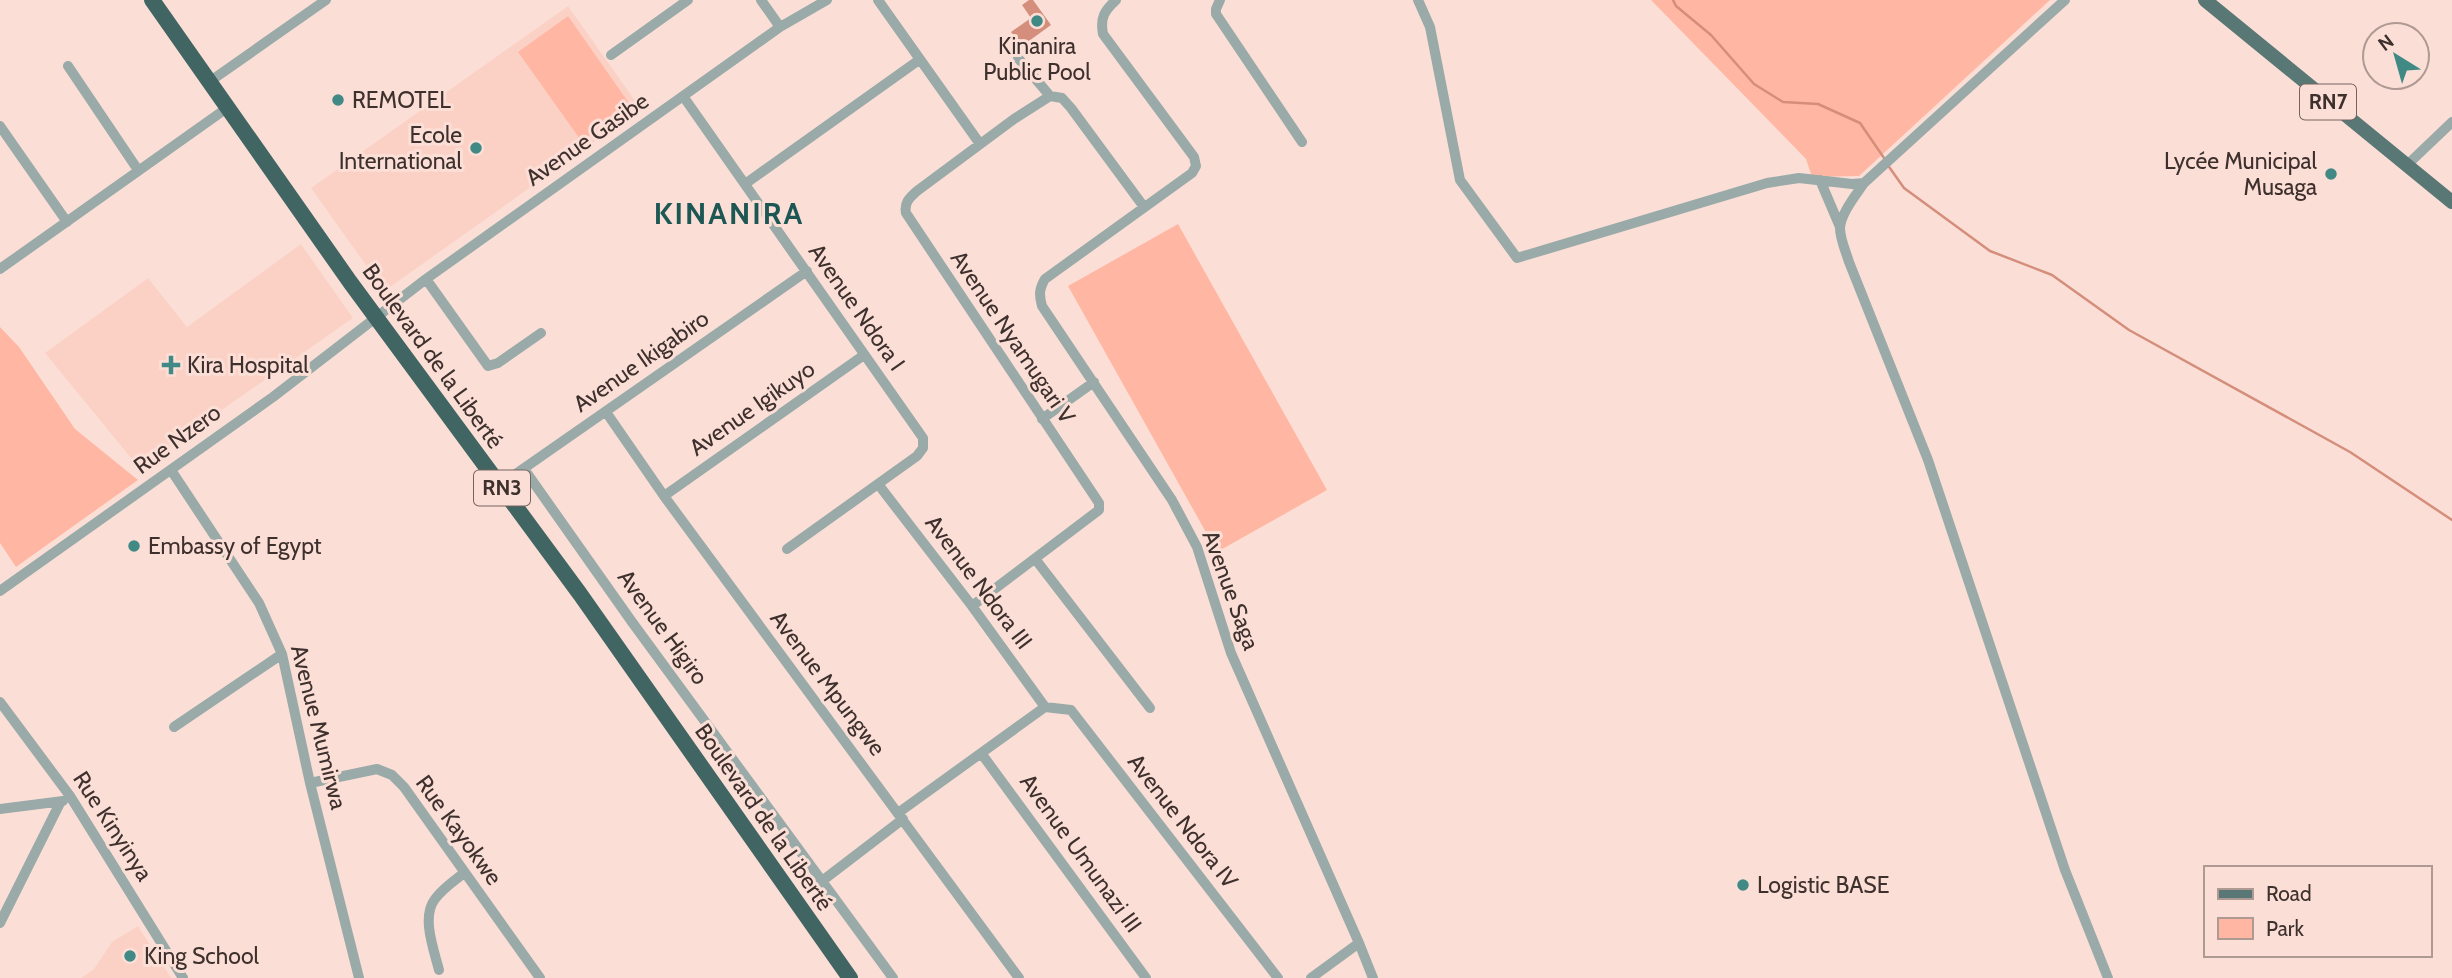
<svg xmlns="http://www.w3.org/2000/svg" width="2452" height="978" font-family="Cabin,sans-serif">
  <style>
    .built { fill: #fcd1c5 }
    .green { fill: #ffb7a4 }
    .water { fill: #d48e7b }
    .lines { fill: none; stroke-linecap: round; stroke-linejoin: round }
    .stream { stroke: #d48e7b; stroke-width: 2.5 }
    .minor { stroke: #99aaa8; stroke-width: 10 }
    .major { stroke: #587775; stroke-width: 14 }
    .highway { stroke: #416563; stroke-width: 16 }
    .poi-dot { fill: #418985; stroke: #fbdfd7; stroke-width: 2.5 }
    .labels { text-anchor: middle; stroke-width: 6; stroke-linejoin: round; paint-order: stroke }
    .shield { fill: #fbdfd7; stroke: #776460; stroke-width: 2 }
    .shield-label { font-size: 21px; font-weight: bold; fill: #3e302d }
    .poi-label { font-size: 23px; fill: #3e302d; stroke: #fbdfd7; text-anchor: start }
    .street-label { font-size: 23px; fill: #3e302d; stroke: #fbdfd7 }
    .district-label { font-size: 30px; font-weight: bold; letter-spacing: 2px; fill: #1c5754; stroke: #fbdfd7 }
  </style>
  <rect width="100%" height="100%" fill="#fbdfd7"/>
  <path class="built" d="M568 6 641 109 390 287 380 285 311 188Z
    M301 244 353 318 139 468 45 353 148 278 187 327Z
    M138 926 171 978H81L94 969 112 942Z"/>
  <path class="green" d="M1651 0H2050L1859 176 1812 177 1806 159Z
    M568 16 631 106 582 142 518 52Z
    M1178 224 1327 490 1217 552 1068 286Z
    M0 327 19 347 75 429 138 480 16 567 0 543Z"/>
  <path class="water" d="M1029 0H1033L1051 25 1022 46 1011 32 1031 18 1022 5Z"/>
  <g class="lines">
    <path class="stream" d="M1673 0 1676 6 1711 35 1754 84 1783 102 1818 104 1860 123 1884 158
      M1887 164 1904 188 1990 251 2052 275 2129 330 2350 452 2452 520"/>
    <path class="minor" d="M761 0 780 27
      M878 0 980 144
      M1116 0C1104 11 1100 18 1103 34L1194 157 1196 166 1192 173 1045 279C1039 289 1039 295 1042 306L1172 500 1197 547 1231 653 1359 943 1373 978
      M1220 0 1216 9V14L1302 142
      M1418 0 1430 27 1460 180 1517 258 1767 183 1799 178 1852 184 1864 183 2065 0
      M611 55 688 0
      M1018 58 1050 96 1062 98 1071 108 1144 207
      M68 66 138 170
      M209 82 326 0
      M683 96 923 438V448L917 456 787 549
      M0 126 67 222
      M2407 165 2452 122
      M1820 180 1840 227
      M1864 183C1856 195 1841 213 1840 228 1840 239 1846 252 1849 262L1928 460 2065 870 2108 978
      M745 184 919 60
      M0 269 227 108
      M426 279 488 366 498 363 541 333
      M606 412 664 496 1019 978
      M1042 419 1094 382
      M524 469 632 622 893 978
      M171 470 259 603 282 654 310 783 359 978
      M878 484 972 606 1045 707
      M500 485 807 271
      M664 496 864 355
      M1036 560 1150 708
      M0 591 273 397 426 279 780 27 827 0
      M972 606 1099 510V503L906 213C904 203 909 198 917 191L1014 119 1050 96
      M0 702 70 796 183 978
      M1045 707 1071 710 1278 978
      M174 727 282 654
      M981 753 1146 978
      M310 783 377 769 392 775 404 787 540 978
      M0 809 63 801
      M898 813 1045 707
      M822 881 903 819
      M0 923 60 803
      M439 970C434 950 421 917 435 899 442 889 454 881 464 873
      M1311 978 1359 943"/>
    <path class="major" d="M2205 0 2452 202"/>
    <path class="highway" d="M152 0 350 282 580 594 850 978"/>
  </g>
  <g class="poi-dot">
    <circle cx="1037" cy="21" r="7"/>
    <circle cx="338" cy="100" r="7"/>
    <circle cx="476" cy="148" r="7"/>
    <circle cx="2331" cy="174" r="7"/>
    <path d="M167.5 354.5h7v7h7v7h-7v7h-7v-7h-7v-7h7z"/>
    <circle cx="134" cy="546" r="7"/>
    <circle cx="1743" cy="885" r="7"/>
    <circle cx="130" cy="956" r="7"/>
  </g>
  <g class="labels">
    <g class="shield">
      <rect x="2300" y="84.5" width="56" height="35" rx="5"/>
      <rect x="474" y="470.5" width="56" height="35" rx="5"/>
    </g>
    <g class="shield-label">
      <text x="2328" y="109">RN7</text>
      <text x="502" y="495">RN3</text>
    </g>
    <g class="poi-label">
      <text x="1037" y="54" text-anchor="middle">Kinanira<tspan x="1037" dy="26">Public Pool</tspan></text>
      <text x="352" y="108">REMOTEL</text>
      <text x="462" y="143" text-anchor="end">Ecole<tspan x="462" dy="26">International</tspan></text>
      <text x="2317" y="169" text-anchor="end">Lycée Municipal<tspan x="2317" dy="26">Musaga</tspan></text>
      <text x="187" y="373">Kira Hospital</text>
      <text x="148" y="554">Embassy of Egypt</text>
      <text x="1757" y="893">Logistic BASE</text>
      <text x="144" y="964">King School</text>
    </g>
    <g class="street-label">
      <text transform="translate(587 139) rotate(-35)" y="8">Avenue Gasibe</text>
      <text transform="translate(857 307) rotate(55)" y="8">Avenue Ndora I</text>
      <text transform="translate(1013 337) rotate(56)" y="8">Avenue Nyamugari V</text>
      <text transform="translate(433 356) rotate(54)" y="8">Boulevard de la Liberté</text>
      <text transform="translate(641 361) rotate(-35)" y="8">Avenue Ikigabiro</text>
      <text transform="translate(752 408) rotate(-35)" y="8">Avenue Igikuyo</text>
      <text transform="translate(177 439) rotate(-36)" y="8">Rue Nzero</text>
      <text transform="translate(979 582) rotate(53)" y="8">Avenue Ndora III</text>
      <text transform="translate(1231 590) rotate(70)" y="8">Avenue Saga</text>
      <text transform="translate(663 627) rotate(54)" y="8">Avenue Higiro</text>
      <text transform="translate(828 683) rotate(53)" y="8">Avenue Mpungwe</text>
      <text transform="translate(319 727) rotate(76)" y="8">Avenue Mumirwa</text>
      <text transform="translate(764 817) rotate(55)" y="8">Boulevard de la Liberté</text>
      <text transform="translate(1183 821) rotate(52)" y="8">Avenue Ndora IV</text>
      <text transform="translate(113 826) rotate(57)" y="8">Rue Kinyinya</text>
      <text transform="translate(459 830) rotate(54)" y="8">Rue Kayokwe</text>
      <text transform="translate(1081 853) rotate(54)" y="8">Avenue Umunazi III</text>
    </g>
    <g class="district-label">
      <text x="729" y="224">KINANIRA</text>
    </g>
  </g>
  <rect x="2204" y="866" width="228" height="91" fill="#fbdfd7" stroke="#af9993" stroke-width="2"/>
  <rect x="2218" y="889" width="35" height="10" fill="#587775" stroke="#af9993" stroke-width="2"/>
  <text x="2266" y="901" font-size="21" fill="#3e302d">Road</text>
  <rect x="2218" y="918" width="35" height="21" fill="#ffb7a4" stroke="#af9993" stroke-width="2"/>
  <text x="2266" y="936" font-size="21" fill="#3e302d">Park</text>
  <g transform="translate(2396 56) rotate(323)"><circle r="33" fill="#fbdfd7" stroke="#af9993" stroke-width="2"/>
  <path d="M0-5L12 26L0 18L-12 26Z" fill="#418985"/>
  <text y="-10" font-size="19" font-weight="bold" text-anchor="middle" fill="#3e302d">N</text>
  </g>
</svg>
